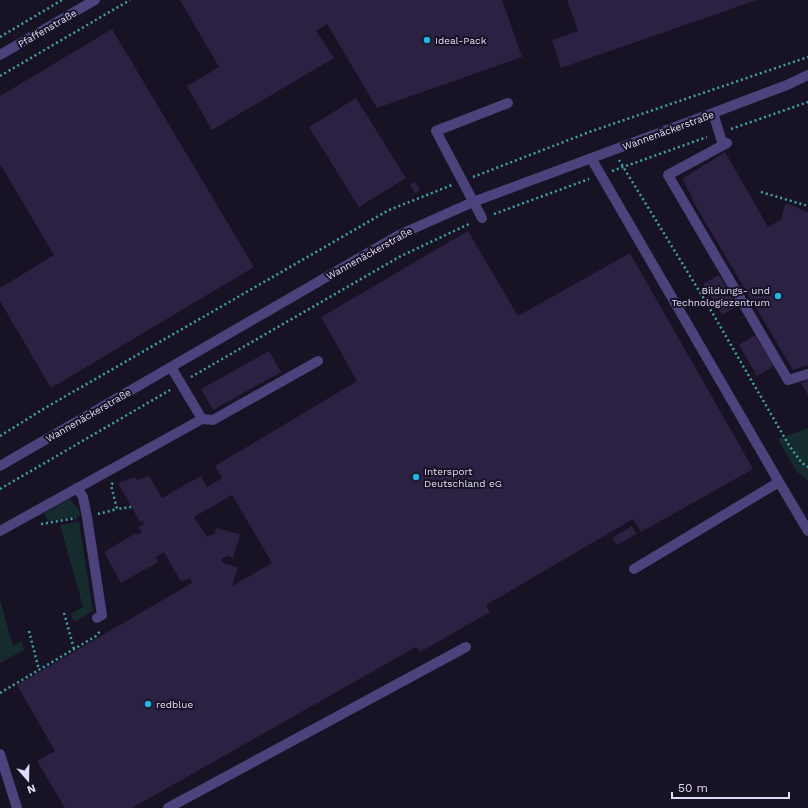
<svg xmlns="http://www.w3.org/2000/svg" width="808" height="808" font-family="'Work Sans',sans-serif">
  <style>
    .green { fill: #162b2e }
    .building { fill: #2c2143; fill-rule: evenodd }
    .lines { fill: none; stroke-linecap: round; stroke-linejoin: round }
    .path { stroke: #3fa3a9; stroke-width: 2.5; stroke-dasharray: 2 3; stroke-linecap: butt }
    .minor { stroke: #4c437d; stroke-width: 10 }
    .poi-dot { fill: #1fb6e2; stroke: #171224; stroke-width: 1.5 }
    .labels { text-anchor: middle; stroke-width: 4; stroke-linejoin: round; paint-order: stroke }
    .street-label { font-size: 10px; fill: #e2dafa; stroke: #171224 }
    .poi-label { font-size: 10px; fill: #e2dafa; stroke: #171224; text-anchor: start }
  </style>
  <rect width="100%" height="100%" fill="#171224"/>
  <path class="green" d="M808 428V480L797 472 778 439Z
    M69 499 79 509 80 516 48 521 44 513Z
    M79 522 93 611 74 622 71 614 83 607 60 525Z
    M0 600 13 646 21 641 24 650 0 663Z"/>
  <path class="building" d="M180 0H502L522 57 377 108 327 24 316 31 334 58 212 130 187 86 219 67Z
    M567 0H757L561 68 552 40 578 31Z
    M112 29 254 267 51 388 0 301V288L54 255 0 164V96Z
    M356 98 406 178 359 207 309 127Z
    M725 152 768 227 782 219 784 207 786 203 808 212V365L793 370 691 198 692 197 682 179Z
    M415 182 420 190 415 193 410 185Z
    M468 231 518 316 630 253 753 469 641 532 633 519 486 605 490 612 420 652 416 647 132 808H65L37 761 55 751 17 685 192 583 190 578 181 582 164 552 156 557 158 562 121 583 104 552 136 533 137 535 142 532 139 527 144 524 142 520 140 522 118 483 135 477 137 480 149 476 162 498 201 476 207 487 222 478 215 466 357 381 321 317ZM232 495 272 563 232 586 238 567 223 563 221 560 227 556 233 558 240 534 216 528 215 533 207 537 194 517Z
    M719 275 738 306 722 315 703 284Z
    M755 335 774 366 757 376 739 345Z
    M269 351 281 372 213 410 201 389Z
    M808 380V395L801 383Z
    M632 526 636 534 617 545 612 538Z"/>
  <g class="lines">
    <path class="path" d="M0 37 62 0
      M0 76 130 0
      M731 129 808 102
      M619 160 709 307 790 447 802 463 808 467
      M612 171 707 137
      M473 177 592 131 808 57
      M761 192 808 206
      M494 214 589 179
      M191 377 401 256 471 223
      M0 436 45 408 389 210 452 185
      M113 483 111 485 117 509 131 507
      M0 489 170 390
      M98 514 117 509
      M41 524 76 518
      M64 613 74 649
      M29 631 39 670
      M0 693 96 636 101 630"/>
    <path class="minor" d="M0 55 95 0
      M713 113 723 145
      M727 143 668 175 788 380 808 374
      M591 158 779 482 634 569
      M482 218 436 131 508 103
      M171 367 202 419
      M0 466 399 235 473 202 713 113 787 85 808 75
      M779 482 808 531
      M77 488 83 497 87 517 102 615 97 618
      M0 531 202 419 213 420 318 361
      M0 754 17 808
      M168 808 466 647"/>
  </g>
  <g class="poi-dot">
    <circle cx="427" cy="40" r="4"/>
    <circle cx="778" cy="296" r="4"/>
    <circle cx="416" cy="477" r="4"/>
    <circle cx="148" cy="704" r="4"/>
  </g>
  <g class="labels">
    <g class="street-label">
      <text transform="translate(47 28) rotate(-30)" y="4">Pfaffenstraße</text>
      <text transform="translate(668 130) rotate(-20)" y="4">Wannenäckerstraße</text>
      <text transform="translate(369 253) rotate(-29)" y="4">Wannenäckerstraße</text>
      <text transform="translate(88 415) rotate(-30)" y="4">Wannenäckerstraße</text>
    </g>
    <g class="poi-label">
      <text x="435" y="44">Ideal-Pack</text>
      <text x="770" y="294" text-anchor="end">Bildungs- und<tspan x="770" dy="12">Technologiezentrum</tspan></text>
      <text x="424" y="475">Intersport<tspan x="424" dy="12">Deutschland eG</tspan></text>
      <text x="156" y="708">redblue</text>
    </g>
  </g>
  <g transform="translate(28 780) rotate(160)" stroke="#171224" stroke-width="3" paint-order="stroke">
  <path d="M0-3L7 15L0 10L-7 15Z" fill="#e2dafa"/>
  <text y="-6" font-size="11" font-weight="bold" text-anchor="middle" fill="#e2dafa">N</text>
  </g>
  <path d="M672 792v6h117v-6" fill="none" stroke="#e2dafa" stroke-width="2"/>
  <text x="678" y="792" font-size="12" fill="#e2dafa" stroke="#171224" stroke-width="3" paint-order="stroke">50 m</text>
</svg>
